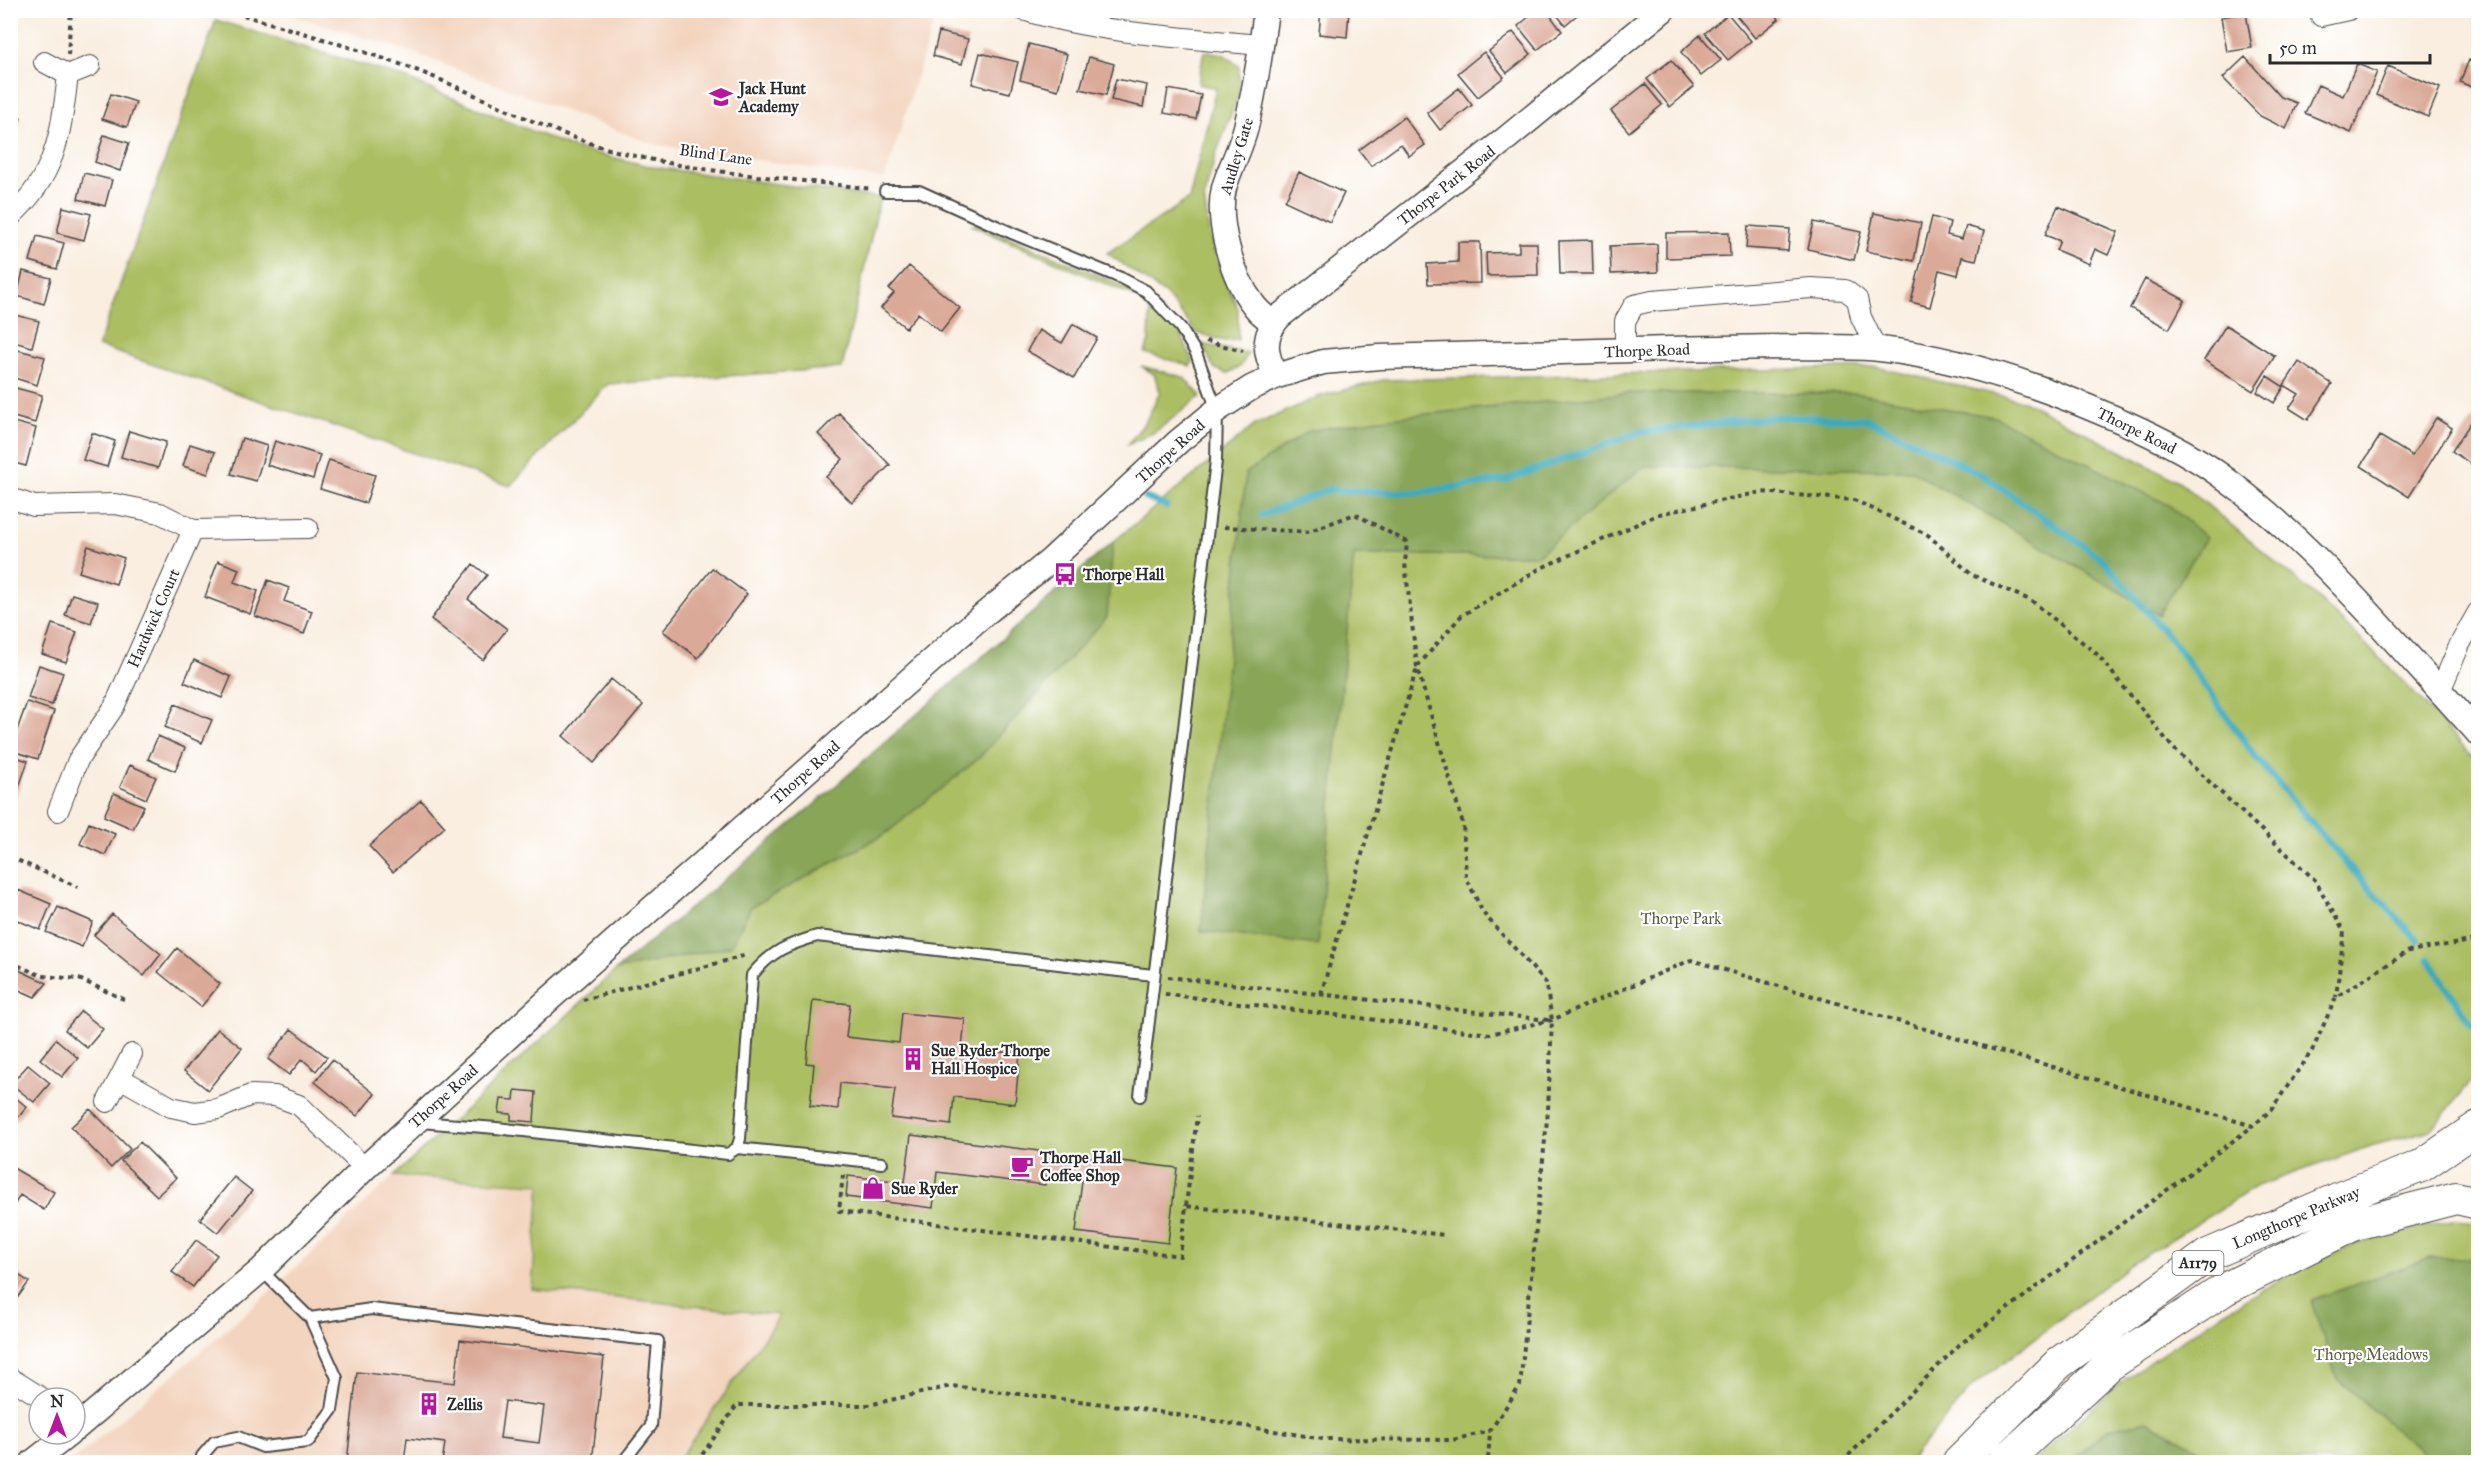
<svg xmlns="http://www.w3.org/2000/svg" width="2489" height="1473" font-family="'IM FELL Great Primer',serif">
  <style>
    .built { fill: #f3d4be }
    .green { fill: #abbe62; stroke: #6b7446; stroke-width: 1.5 }
    .forest { fill: #88a558; stroke: #5a6842; stroke-width: 1.5 }
    .lines { fill: none; stroke-linecap: round; stroke-linejoin: round }
    .stream { stroke: #3caaba; stroke-width: 7 }
    .building { fill: #daa997; fill-rule: evenodd }
    .service-casing { stroke: #4a4846; stroke-width: 14 }
    .minor-casing { stroke: #4a4846; stroke-width: 22 }
    .tertiary-casing { stroke: #4a4846; stroke-width: 27 }
    .primary-casing { stroke: #4a4846; stroke-width: 34 }
    .path { stroke: #4a4846; stroke-width: 4; stroke-dasharray: 4.5 4.5; stroke-linecap: butt }
    .service { stroke: #fff; stroke-width: 10 }
    .minor { stroke: #fff; stroke-width: 20 }
    .tertiary { stroke: #fff; stroke-width: 24 }
    .primary { stroke: #fff; stroke-width: 32 }
    .labels { text-anchor: middle; stroke-width: 4.5; stroke-linejoin: round; paint-order: stroke }
    .shield { fill: #fff; stroke: #6b6b6b; stroke-width: 1.5 }
    .shield-label { font-size: 15px; font-weight: bold; fill: #2b2b2b }
    .poi-label { font-size: 16px; font-weight: bold; fill: #2b2b2b; stroke: #fff; text-anchor: start }
    .street-label { font-size: 16px; fill: #2b2b2b; stroke: #fff }
    .park-label { font-size: 16px; fill: #585e3e; stroke: #fff }
  </style>
  <rect width="100%" height="100%" fill="#fff"/>
  <filter id="ink" filterUnits="userSpaceOnUse"><feTurbulence type="fractalNoise" baseFrequency=".0167" numOctaves="2"/><feDisplacementMap in="SourceGraphic" scale="12" xChannelSelector="R" yChannelSelector="G"/><feConvolveMatrix kernelMatrix="1 2 1 2 8 2 1 2 1" color-interpolation-filters="sRGB"/></filter>
  <filter id="wash" filterUnits="userSpaceOnUse"><feTurbulence type="fractalNoise" baseFrequency=".008" numOctaves="4" result="noise"/><feDisplacementMap in="SourceGraphic" scale="24" xChannelSelector="R" yChannelSelector="G"/><feGaussianBlur stdDeviation="1.35" result="paint"/><feColorMatrix in="noise" values="0 0 0 0 0 0 0 0 0 0 0 0 0 0 0 0 0 1.4 0 .05"/><feComposite in="paint" operator="in"/></filter>
  <g filter="url(#wash)">
    <rect width="100%" height="100%" fill="#f9eee0"/>
    <path class="built" d="M279 11 937 10V11L885 179 652 144 409 51Z
      M394 1176 540 1184 532 1289 781 1315 677 1462H71L254 1306Z"/>
    <path class="green" d="M216 20 402 77 573 148 653 167 880 198 842 368 608 384 510 486 98 346Z
      M1204 51 1223 54 1239 66V93L1216 154 1204 198 1210 237 1222 275 1238 308V340L1225 341 1197 333 1166 295 1107 253 1189 199 1216 88 1198 84Z
      M971 225H980L1138 292 1163 312 1183 338 1193 362 1190 366 1145 353 1149 340 1150 311 1138 298Z
      M1202 344 1248 353 1241 366 1227 374 1214 368Z
      M1141 366 1183 377 1201 396 1155 432 1127 445 1146 421 1160 392 1154 374Z
      M1876 367 2024 401 2180 482 2317 597 2400 678 2478 762V1073L2431 1130 2374 1145 2257 1186 2130 1265 1972 1387 1908 1462H677L780 1315 532 1289 540 1184 394 1176 616 970 815 804 1113 542 1255 425 1320 396 1383 380Z
      M2457 1219 2478 1224V1462H2032L2125 1379 2224 1312 2310 1262 2368 1240Z"/>
    <path class="forest" d="M1628 393H1855L1995 417 2169 505 2206 538 2159 615 1911 470 1644 466 1538 555H1354L1318 945 1201 931 1246 473 1309 431 1379 419Z
      M1113 542 1107 617 978 759 885 834 751 907 731 946 616 970 815 804Z
      M2431 1258H2478V1462H2425L2424 1454 2337 1379 2311 1300Z
      M2147 1421 2221 1462H2070L2108 1429Z"/>
    <g class="lines">
      <path class="stream" d="M1146 498 1166 506
        M1262 515 1328 490 1418 493 1506 480 1640 432 1776 417 1866 419 1983 475 2102 559 2175 644 2254 755 2348 865 2418 941
        M2429 959 2472 1026"/>
    </g>
    <g id="blocks">
      <path class="building" d="M1321 10H1349L1347 37 1319 34Z
        M1537 10H1546L1562 31 1537 50 1518 26Z
        M1553 10H1583L1565 25Z
        M1732 10H1772L1779 19 1755 38Z
        M2246 13 2252 48 2227 52 2221 17Z
        M10 14H15L14 40 10 39Z
        M1728 14 1751 41 1728 60 1705 33Z
        M939 32 968 39 962 64 933 56Z
        M1513 32 1531 54 1507 73 1489 51Z
        M1700 35 1721 60 1701 76 1681 52Z
        M1029 44 1067 54 1058 90 1020 80Z
        M1484 52 1504 77 1478 97 1458 73Z
        M980 53 1018 62 1010 93 972 84Z
        M1089 57 1114 64 1106 95 1080 89Z
        M2245 57 2281 97 2297 103 2286 129 2260 116 2223 78Z
        M1671 60 1694 87 1670 107 1647 79Z
        M2469 60 2478 64V90L2460 82Z
        M2357 64 2377 72 2351 133 2305 113 2318 85 2343 96Z
        M2388 66 2440 88 2428 117 2376 95Z
        M1116 79 1147 85 1143 107 1111 100Z
        M1645 84 1662 105 1629 132 1611 111Z
        M1459 88 1472 105 1440 130 1427 113Z
        M1168 89 1201 95 1196 119 1164 113Z
        M111 94 136 102 127 127 102 119Z
        M10 114 21 118 10 141Z
        M1404 117 1425 145 1409 156 1401 144 1371 166 1359 150Z
        M104 135 129 143 120 171 95 162Z
        M1299 172 1344 193 1330 222 1285 201Z
        M84 173 112 180 105 206 78 199Z
        M2058 206 2118 232 2108 255 2095 249 2089 264 2056 250 2060 241 2045 235Z
        M63 207 91 214 84 240 57 233Z
        M1874 213 1921 223 1914 261 1866 251Z
        M1932 217 1950 222 1947 235 1962 239 1966 226 1984 231 1976 260 1962 257 1958 275 1939 270 1930 307 1911 302Z
        M1814 222 1861 232 1854 260 1808 249Z
        M1748 226 1790 229 1788 251 1746 248Z
        M1729 232 1730 256 1666 258V233Z
        M37 236 64 243 57 269 30 261Z
        M1592 240 1593 274H1560L1559 241Z
        M1458 242H1480L1481 283 1428 284 1427 264 1458 262Z
        M1519 243H1537L1538 275 1487 276 1486 253 1519 252Z
        M1657 244 1658 272 1611 274 1610 246Z
        M909 266 960 308 941 332 918 313 906 328 881 308 894 293 889 289Z
        M23 271 51 278 44 304 17 296Z
        M2145 279 2185 300 2169 329 2130 308Z
        M11 314 39 321 32 347 10 341Z
        M1073 324 1097 338 1074 378 1027 351 1039 330 1062 343Z
        M2226 325 2275 356 2253 391 2204 360Z
        M18 350 45 357 37 385 11 377Z
        M2299 362 2332 384 2308 420 2289 408 2299 394 2284 385Z
        M2267 376 2284 387 2274 403 2257 392Z
        M16 388 42 395 35 423 10 416Z
        M839 413 890 465 852 503 826 477 843 459 818 434Z
        M2436 418 2452 428 2409 497 2361 466 2380 436 2412 456Z
        M2473 419 2478 423V469L2452 451Z
        M10 421 36 428 26 466 10 462Z
        M129 431 166 442 158 468 121 457Z
        M92 433 115 441 107 467 83 460Z
        M242 438 267 446 256 481 231 474Z
        M275 441 320 455 313 479 267 465Z
        M190 444 215 452 208 474 183 466Z
        M329 460 375 475 366 503 320 489Z
        M88 546 124 558 116 584 79 572Z
        M218 561 239 569 234 582 258 591 250 614 205 597Z
        M473 564 487 575 468 599 507 629 483 660 431 619Z
        M712 568 747 594 698 658 663 631Z
        M268 580 289 588 284 601 312 611 304 634 255 616Z
        M72 594 98 602 91 623 65 615Z
        M52 624 77 632 66 662 42 654Z
        M194 660 231 677 222 698 184 682Z
        M39 665 63 673 52 705 28 698Z
        M611 679 643 705 594 763 563 736Z
        M27 702 54 711 38 759 10 750Z
        M175 704 212 720 202 743 165 727Z
        M158 736 185 748 175 771 148 759Z
        M10 755 28 761 16 796 10 795Z
        M130 765 156 777 146 799 120 787Z
        M114 793 144 806 133 829 104 816Z
        M421 800 445 827 393 872 369 846Z
        M89 823 115 834 105 855 80 844Z
        M18 890 51 904 40 930 10 917V908Z
        M58 907 93 922 82 947 46 932Z
        M112 914 161 954 144 976 94 935Z
        M177 948 220 984 201 1007 158 972Z
        M10 966 47 983 35 997 10 986Z
        M813 1000 850 1004 846 1037 899 1043 902 1013 965 1019 962 1048 1020 1054 1015 1104 954 1097 951 1125 891 1118 895 1089 840 1083 838 1109 810 1106 814 1064 806 1063Z
        M81 1011 103 1029 87 1048 65 1030Z
        M218 1029 242 1048 208 1090 184 1071Z
        M291 1029 327 1057 316 1071 302 1059 289 1075 268 1059Z
        M56 1039 78 1058 62 1077 40 1059Z
        M332 1060 375 1094 357 1116 315 1082Z
        M28 1065 50 1083 34 1102 11 1084Z
        M515 1090 536 1092 534 1122 511 1120V1114L499 1113 501 1099 514 1100Z
        M10 1093 27 1107 10 1127Z
        M90 1109 130 1149 111 1168 71 1127Z
        M911 1135 1177 1168 1168 1243 1076 1232 1082 1180 1046 1176 1045 1185 937 1172 933 1208 846 1197 848 1176 905 1182Z
        M140 1142 176 1178 157 1196 121 1161Z
        M10 1166 54 1192 44 1210 20 1195 10 1212Z
        M234 1177 252 1191 218 1233 200 1219Z
        M196 1240 217 1255 193 1287 172 1272Z
        M10 1269 29 1282 10 1308Z
        M460 1340 604 1357 592 1462H442L445 1443 407 1438 404 1462H347L357 1372 455 1383ZM505 1401 544 1406 539 1443 500 1438Z"/>
    </g>
  </g>
  <g filter="url(#ink)">
    <use href="#blocks" fill-opacity="0" stroke="#4a4846" stroke-width="1.5"/>
    <g class="lines">
      <g class="service-casing">
        <path id="service" d="M885 191H919L1014 234 1121 278 1146 291 1180 327 1196 353 1217 410 1216 461 1140 1096
          M420 1122 496 1128 728 1154 737 1148 740 1139 752 975C773 950 787 945 817 936L1153 975
          M737 1148 882 1163
          M310 1318 371 1309 658 1341 651 1426 623 1462
          M202 1462V1456L214 1442 238 1437 263 1447 308 1442 332 1410 337 1378 310 1318 261 1270"/>
      </g>
      <g class="minor-casing">
        <path id="minor" d="M1023 10C1096 33 1186 38 1262 45
          M2321 16 2348 10
          M44 62 68 75 90 66
          M10 217C57 175 61 132 68 75
          M1625 351V321L1634 305 1652 301 1811 288 1845 290 1857 299 1861 317 1876 348
          M10 498 34 506 115 504 160 513 193 530 308 528
          M2440 691 2460 644 2478 612
          M58 811 78 760 114 707 193 530
          M120 1078 171 1107 195 1112 218 1109 251 1095 275 1096 299 1105 365 1168
          M107 1102 132 1054
          M10 1378 42 1398"/>
      </g>
      <g class="tertiary-casing">
        <path id="tertiary" d="M1266 10C1261 50 1255 89 1246 127 1241 148 1230 167 1224 188 1216 221 1232 277 1253 304 1258 312 1266 317 1273 323
          M1277 376C1264 355 1262 335 1280 316L1502 142 1663 10
          M75 1429 261 1270 365 1168 545 1003 976 621 1051 560 1179 441 1217 410 1251 388 1277 376 1323 362 1379 357C1476 355 1573 352 1670 349 1718 348 1765 347 1812 347 1835 348 1858 346 1880 349 1956 358 2030 382 2100 412 2141 429 2184 449 2220 475 2318 547 2396 644 2478 733
          M33 1462 69 1434"/>
      </g>
      <g class="primary-casing">
        <path id="primary" d="M1959 1462 2059 1363 2208 1255 2342 1197 2421 1166 2478 1127
          M2004 1462 2109 1365 2225 1289 2355 1224 2456 1198 2478 1203"/>
      </g>
      <path class="path" d="M226 10C286 28 346 45 405 66 477 92 545 133 620 152 702 174 789 178 872 189
        M68 55 71 10
        M1206 341 1243 351
        M1224 527 1307 532 1355 514 1407 542 1405 563 1417 667 1463 824 1466 877 1483 913 1546 983 1552 1020 1548 1110 1520 1386 1490 1431 1488 1462
        M10 857 78 887
        M10 962 42 976 79 979 128 1001
        M1168 977 1548 1020
        M1165 994 1490 1034 1552 1020 1691 960 2253 1126 2271 1110 2313 1049 2336 997 2409 951 2478 940
        M1321 994 1417 667 1461 616 1539 569 1659 514 1761 492 1854 500 1928 535 1972 575 2032 601 2098 655 2173 748 2315 880 2344 932 2336 997
        M583 1000 747 955
        M843 1175 839 1211 1180 1256 1186 1206 1444 1235
        M1186 1206 1197 1116
        M697 1462 737 1405H869L951 1386 1129 1407 1323 1439 1452 1440 1490 1431
        M1842 1462 1959 1345 2253 1126"/>
      <use href="#service" class="service"/>
      <use href="#minor" class="minor"/>
      <use href="#tertiary" class="tertiary"/>
      <use href="#primary" class="primary"/>
    </g>
  </g>
  <defs>
    <g id="school-bare" transform="scale(1.8)"><path d="M0-5L7-2L0 1L-7-2ZM-4 1L0 2.5L4 1V4Q0 6-4 4Z" fill="#b5179e" stroke="#fff" stroke-width="2.5" paint-order="stroke"/></g>
    <g id="bus-bare" transform="scale(1.8)"><path d="M-5-6H5V4H4V6H2V4H-2V6H-4V4H-5ZM-3.5-4V0h7V-4ZM-3.5 1.2v1.5H-2V1.2ZM2 1.2v1.5H3.5V1.2Z" fill="#b5179e" stroke="#fff" stroke-width="2.5" paint-order="stroke"/></g>
    <g id="building-bare" transform="scale(1.8)"><path d="M-4-6H4V6H1V3H-1V6H-4ZM-2.5-4.3h1.7v1.8h-1.7ZM.8-4.3h1.7v1.8H.8ZM-2.5-1h1.7V.8h-1.7ZM.8-1h1.7V.8H.8Z" fill="#b5179e" stroke="#fff" stroke-width="2.5" paint-order="stroke"/></g>
    <g id="cafe-bare" transform="scale(1.8)"><path d="M-5.5-4.5H6V0H3Q3 3.5 0 3.5H-2.5Q-5.5 3.5-5.5 0ZM3-3.2v2h1.7v-2ZM-6 4.5H4V6H-6Z" fill="#b5179e" stroke="#fff" stroke-width="2.5" paint-order="stroke"/></g>
    <g id="shop-bare" transform="scale(1.8)"><path d="M-5-2.5h2.3a2.7 3.5 0 0 1 5.4 0H5L5.5 6h-11ZM-1.5-2.5h3a1.5 2.3 0 0 0-3 0Z" fill="#b5179e" stroke="#fff" stroke-width="2.5" paint-order="stroke"/></g>
  </defs>
  <g fill-rule="evenodd">
    <use href="#school-bare" x="721" y="97"/>
    <use href="#bus-bare" x="1065" y="574"/>
    <use href="#building-bare" x="913" y="1059"/>
    <use href="#cafe-bare" x="1022" y="1166"/>
    <use href="#shop-bare" x="873" y="1188"/>
    <use href="#building-bare" x="429" y="1404"/>
  </g>
  <g class="labels">
    <rect class="shield" x="2172.5" y="1251" width="51" height="24" rx="4.5"/>
    <g class="shield-label">
      <text x="2198" y="1268">A1179</text>
    </g>
    <g class="poi-label">
      <text x="739" y="94">Jack Hunt<tspan x="739" dy="18">Academy</tspan></text>
      <text x="1083" y="580">Thorpe Hall</text>
      <text x="931" y="1056">Sue Ryder Thorpe<tspan x="931" dy="18">Hall Hospice</tspan></text>
      <text x="1040" y="1163">Thorpe Hall<tspan x="1040" dy="18">Coffee Shop</tspan></text>
      <text x="891" y="1194">Sue Ryder</text>
      <text x="447" y="1410">Zellis</text>
    </g>
    <g class="street-label">
      <text transform="translate(716 154) rotate(8)" y="6">Blind Lane</text>
      <text transform="translate(1236 156) rotate(-73)" y="6">Audley Gate</text>
      <text transform="translate(1446 185) rotate(-38)" y="6">Thorpe Park Road</text>
      <text transform="translate(1647 350) rotate(-2)" y="6">Thorpe Road</text>
      <text transform="translate(2137 430) rotate(26)" y="6">Thorpe Road</text>
      <text transform="translate(1170 451) rotate(-42)" y="6">Thorpe Road</text>
      <text transform="translate(153 618) rotate(-66)" y="6">Hardwick Court</text>
      <text transform="translate(805 772) rotate(-42)" y="6">Thorpe Road</text>
      <text transform="translate(443 1096) rotate(-42)" y="6">Thorpe Road</text>
      <text transform="translate(2296 1217) rotate(-23)" y="6">Longthorpe Parkway</text>
    </g>
    <g class="park-label">
      <text x="1681" y="924">Thorpe Park</text>
      <text x="2371" y="1360">Thorpe Meadows</text>
    </g>
  </g>
  <rect width="2489" height="1473" fill="none" stroke="#fff" stroke-width="36"/>
  <g transform="translate(57 1416)"><circle r="28" fill="#ffffff" stroke="#aaaaaa" stroke-width="1.5"/>
  <path d="M0-4.5L10 22L0 15L-10 22Z" fill="#b5179e"/>
  <text y="-9" font-size="16" font-weight="bold" text-anchor="middle" fill="#2b2b2b">N</text>
  </g>
  <path d="M2270 54v9h160v-9" fill="none" stroke="#2b2b2b" stroke-width="3"/>
  <text x="2279" y="54" font-size="18" fill="#2b2b2b" stroke="#ffffff" stroke-width="4.5" paint-order="stroke">50 m</text>
</svg>
